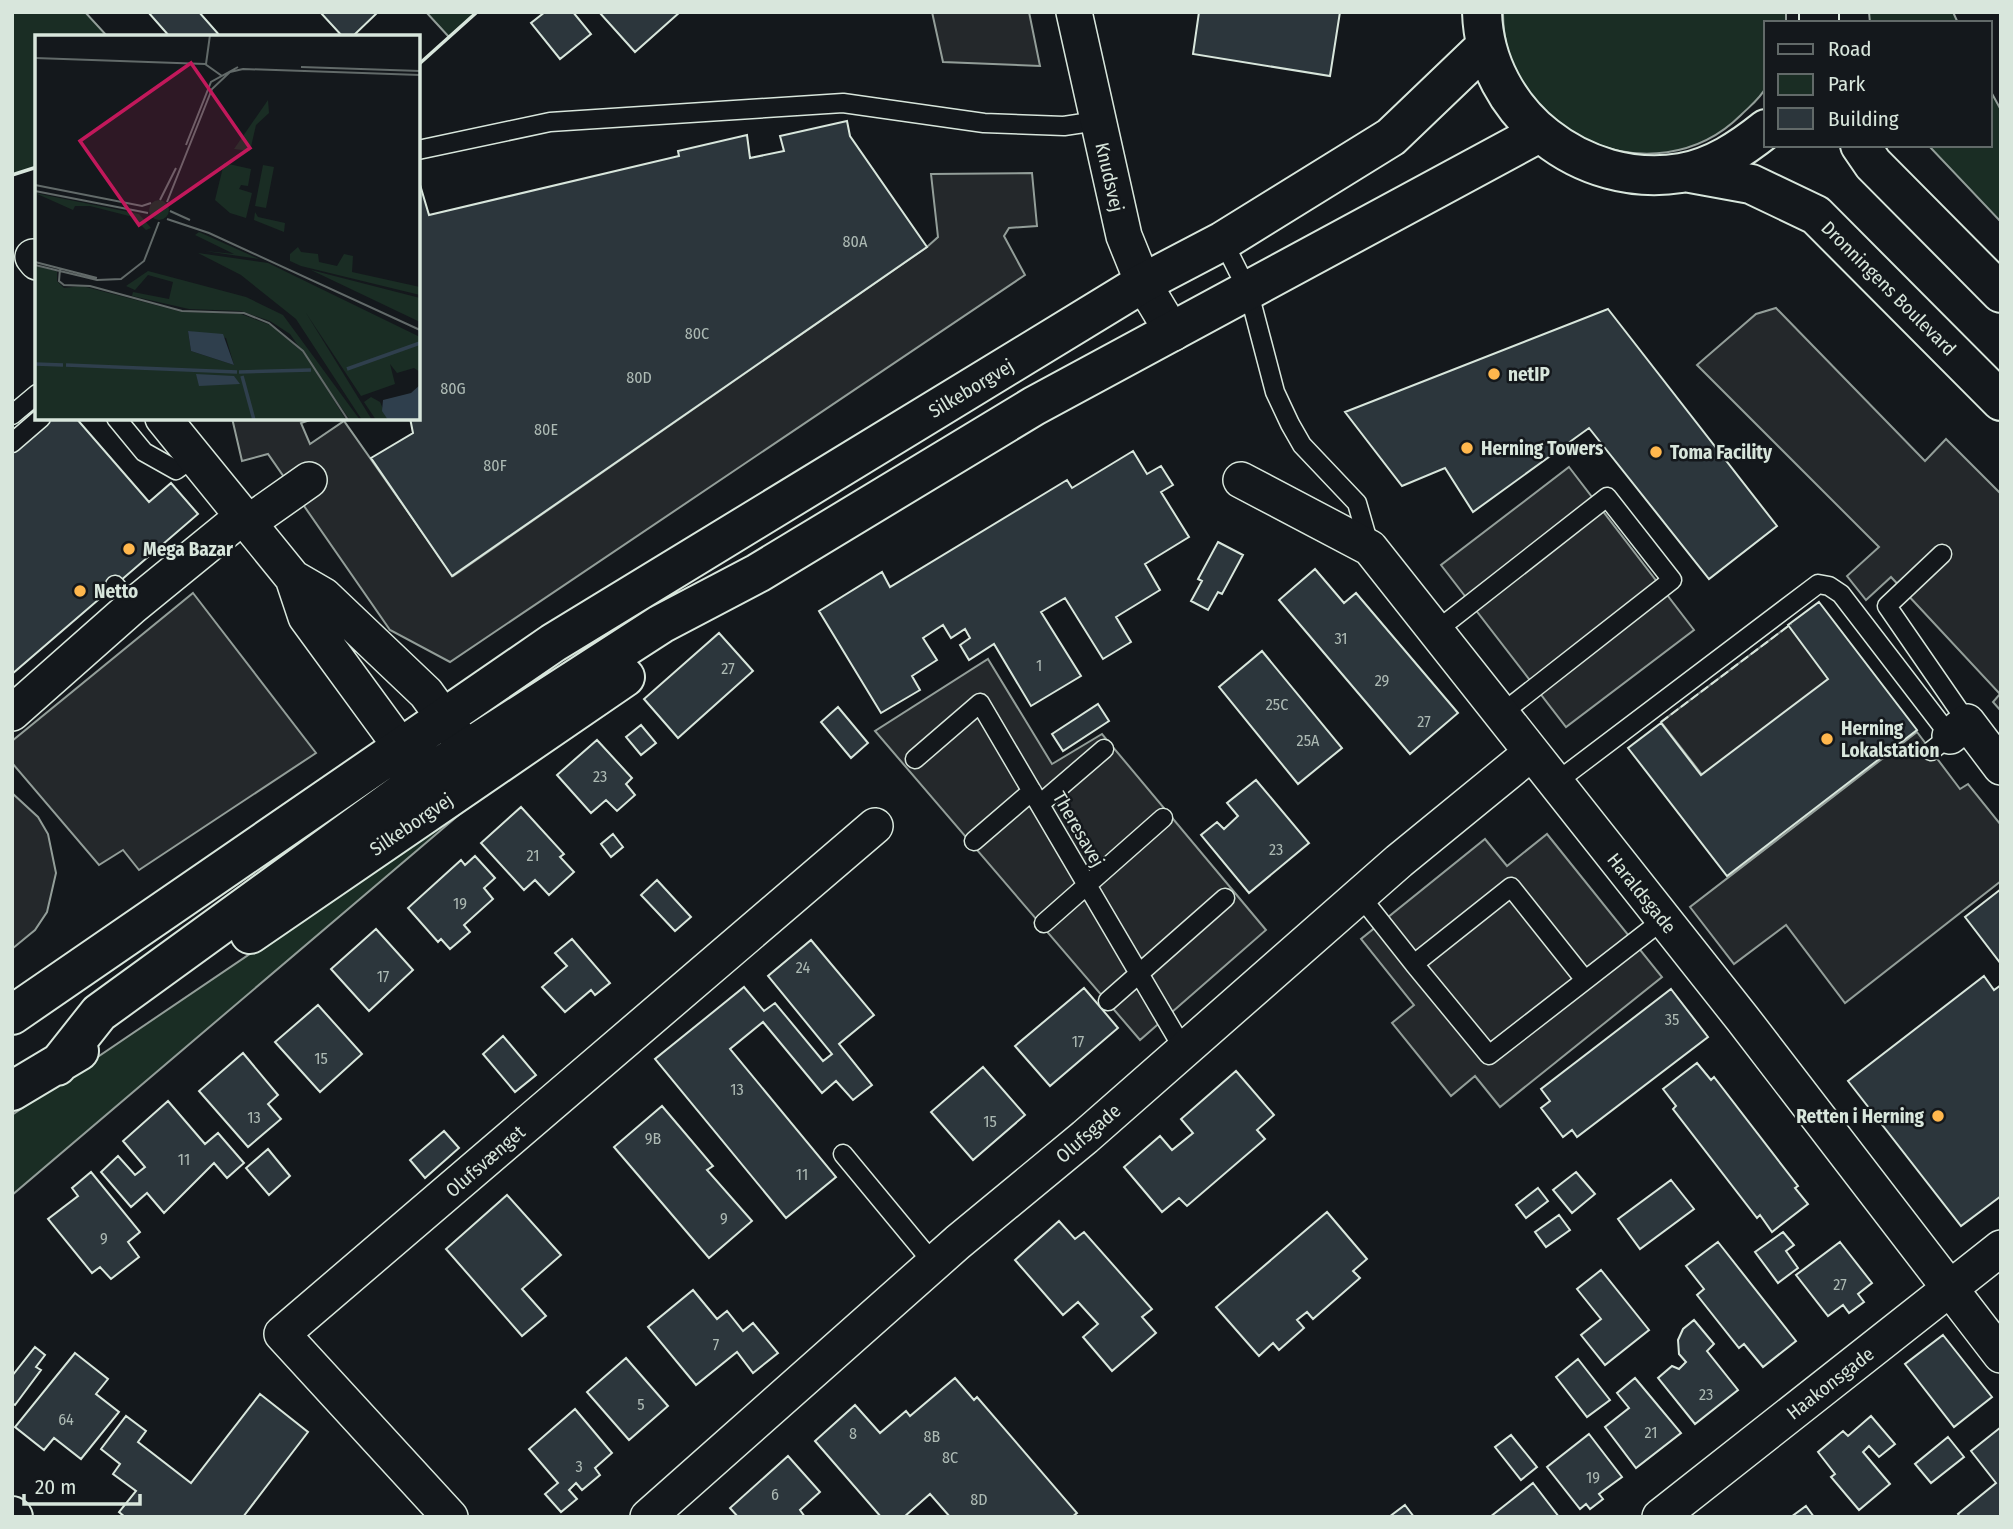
<svg xmlns="http://www.w3.org/2000/svg" width="2013" height="1529" font-family="'Fira Sans Condensed',sans-serif">
  <style>
    .green { fill: #1a2d24; stroke: #939e99; stroke-width: 2 }
    .parking { fill: #24282b; stroke: #939e99; stroke-width: 2 }
    .building { fill: #2c363c; stroke: #d8e6dc; stroke-width: 2 }
    .lines { fill: none; stroke-linecap: round; stroke-linejoin: round }
    .service-casing { stroke: #d8e6dc; stroke-width: 21 }
    .minor-casing { stroke: #d8e6dc; stroke-width: 38 }
    .tertiary-casing { stroke: #d8e6dc; stroke-width: 42 }
    .secondary-casing { stroke: #d8e6dc; stroke-width: 42 }
    .service { stroke: #14181c; stroke-width: 18 }
    .minor { stroke: #14181c; stroke-width: 35 }
    .tertiary { stroke: #14181c; stroke-width: 38 }
    .secondary { stroke: #14181c; stroke-width: 38 }
    .fence { stroke: #d8e6dc; stroke-width: 2; stroke-dasharray: 9 3.5; stroke-linecap: butt }
    .wall { stroke: #d8e6dc; stroke-width: 3.5 }
    .poi-dot { fill: #ffb74d; stroke: #14181c; stroke-width: 2.5 }
    .labels { text-anchor: middle; stroke-width: 5; stroke-linejoin: round; paint-order: stroke }
    .number-label { font-size: 16px; fill: #adbab4 }
    .street-label { font-size: 19px; fill: #d8e6dc; stroke: #14181c }
    .poi-label { font-size: 19px; font-weight: bold; fill: #d8e6dc; stroke: #14181c; text-anchor: start }
    .inset-river { fill: none; stroke: #2f3f4d; stroke-width: 3.5 }
    .inset-road { fill: none; stroke: #626a69; stroke-width: 2 }
    .view { fill: #c2185b; fill-opacity: 0.15; stroke: #c2185b; stroke-width: 3.5 }
    .inset-edge { fill: none; stroke: #d8e6dc; stroke-width: 3.5 }
  </style>
  <rect width="100%" height="100%" fill="#14181c"/>
  <path class="green" d="M12 12H85L108 37H37V167L12 175Z
    M426 12H477L449 37Z
    M1503 12H1786V23H1766V87C1761 98 1750 106 1741 115 1654 201 1502 133 1503 12Z
    M1869 12H1953L1958 23H1870Z
    M1990 90 2001 110V222L1928 145H1990Z
    M474 802 12 1195V1115Z"/>
  <path class="parking" d="M932 12H1029L1040 66 943 62Z
    M1032 173 1037 226 1009 228 1004 236 1025 275 450 662 390 630 268 454 242 461 232 418H316L301 423 310 444 344 421 453 576 927 247 938 237 931 174Z
    M1776 308 1925 461 1946 439 2001 494V711L1993 702 2000 694 1891 577 1866 600 1847 576 1879 547 1697 365 1756 314Z
    M1569 467 1694 630 1566 727 1441 565Z
    M193 593 316 753 139 870 123 850 99 865 12 763V741Z
    M1791 624 1832 679 1703 776 1661 722Z
    M988 659 1052 764 1102 734 1266 930 1140 1040 875 731Z
    M1917 732 1960 789 1968 784 2001 825V881L1845 1003 1786 925 1734 964 1690 907Z
    M12 793 38 817 48 834 56 873 47 912 35 930 12 949Z
    M1547 834 1662 977 1500 1107 1475 1076 1451 1096 1392 1023 1414 1005 1361 939 1485 839 1507 866Z"/>
  <path class="building" d="M148 12H199L221 37H170Z
    M320 12H378L352 37H343Z
    M545 12H573L591 34 560 59 531 23Z
    M599 12H680L635 52Z
    M1199 12H1340L1330 76 1193 54Z
    M847 121 850 136 927 247 452 576 371 458 413 433 410 418H418V178L429 215 679 156 678 151 747 135 750 158 784 151 780 136Z
    M1608 309 1777 526 1709 579 1589 428 1473 512 1445 468 1402 486 1345 412Z
    M52 418H76L149 502 171 483 198 514 12 674V453Z
    M1133 451 1147 474 1161 466 1173 485 1161 492 1189 537 1145 564 1160 590 1116 617 1131 642 1103 659 1065 598 1041 612 1081 676 1031 706 994 644 969 660 960 645 970 638 965 629 951 638 943 625 923 638 937 660 912 676 920 690 881 713 819 611 882 572 890 587 1067 480 1072 488Z
    M1218 542 1243 555 1222 594 1218 592 1208 610 1191 601 1202 581 1198 579Z
    M1315 569 1344 603 1356 593 1458 713 1410 754 1279 600Z
    M1819 602 1917 730 1727 876 1628 748 1661 723 1701 775 1828 679 1788 625Z
    M719 633 753 671 678 738 644 699Z
    M1262 651 1342 748 1298 784 1219 687Z
    M1098 704 1109 721 1063 751 1052 734Z
    M838 707 868 743 851 758 821 722Z
    M641 725 656 743 641 755 626 737Z
    M597 740 632 778 626 784 635 795 617 811 606 800 591 813 557 775Z
    M1256 780 1309 843 1249 893 1201 835 1217 822 1224 829 1238 816 1227 803Z
    M521 807 564 854 560 857 574 872 549 895 535 880 524 890 481 843Z
    M613 834 623 847 611 857 601 844Z
    M475 856 495 878 484 888 493 899 464 925 470 932 450 949 441 939 438 942 408 908 461 860 465 865Z
    M657 880 691 917 675 931 641 895Z
    M2001 889V964L1965 917Z
    M376 929 413 970 369 1011 331 969Z
    M572 939 610 983 595 995 591 990 565 1012 542 987 567 966 555 953Z
    M811 940 874 1015 839 1044 872 1085 853 1100 836 1081 822 1093 763 1022 730 1049 836 1177 786 1218 655 1059 744 987 764 1011 775 1003 823 1061 832 1054 768 976Z
    M1984 976 1994 990 2001 985V1196L1961 1226 1848 1081Z
    M1084 988 1118 1028 1050 1086 1015 1046Z
    M1671 989 1708 1037 1577 1137 1572 1130 1563 1137 1541 1108 1550 1101 1541 1089Z
    M318 1005 362 1054 320 1092 275 1042Z
    M503 1036 536 1075 515 1092 483 1054Z
    M243 1053 278 1095 268 1104 281 1119 248 1147 199 1091Z
    M1697 1063 1711 1080 1714 1077 1798 1186 1795 1188 1808 1204 1772 1232 1760 1215 1757 1218 1673 1109 1676 1106 1663 1089Z
    M983 1067 1025 1115 973 1160 931 1112Z
    M1236 1071 1274 1115 1257 1130 1265 1139 1187 1206 1179 1198 1162 1212 1124 1167 1160 1136 1172 1150 1193 1133 1181 1119Z
    M168 1101 205 1144 218 1133 244 1163 227 1178 214 1163 164 1213 147 1193 131 1207 101 1172 118 1156 135 1175 145 1167 123 1141Z
    M662 1106 713 1166 707 1170 752 1221 709 1258 614 1147Z
    M444 1131 459 1148 425 1178 410 1160Z
    M268 1149 290 1176 269 1195 246 1168Z
    M91 1172 140 1232 128 1242 139 1257 111 1279 100 1267 92 1273 48 1219 78 1196 72 1188Z
    M1576 1172 1595 1194 1572 1213 1553 1190Z
    M1671 1180 1694 1209 1640 1249 1618 1219Z
    M1538 1188 1548 1201 1526 1218 1516 1205Z
    M507 1195 561 1255 522 1289 546 1316 522 1336 446 1249Z
    M1327 1212 1367 1259 1353 1271 1360 1278 1313 1319 1307 1312 1297 1320 1304 1328 1279 1350 1273 1343 1259 1356 1216 1307Z
    M1559 1215 1570 1230 1546 1247 1535 1232Z
    M1059 1221 1075 1239 1084 1232 1152 1309 1142 1317 1156 1333 1112 1371 1083 1337 1098 1324 1078 1302 1063 1315 1015 1260Z
    M1783 1232 1794 1245 1786 1251 1798 1268 1778 1283 1755 1252Z
    M1718 1242 1796 1341 1763 1367 1744 1344 1739 1348 1697 1295 1704 1289 1686 1266Z
    M1840 1242 1872 1283 1858 1294 1864 1302 1849 1313 1843 1305 1828 1316 1796 1275Z
    M1601 1270 1649 1330 1605 1365 1581 1335 1601 1319 1577 1289Z
    M693 1290 717 1319 727 1311 743 1331 753 1323 778 1353 753 1373 737 1352 696 1385 648 1327Z
    M1694 1320 1714 1344 1707 1351 1738 1390 1695 1424 1658 1378 1672 1366 1679 1369 1686 1362 1679 1354 1678 1340 1683 1329Z
    M1943 1335 1992 1397 1954 1427 1905 1364Z
    M35 1347 45 1355 36 1367 41 1370 15 1405 12 1403V1376Z
    M75 1353 108 1379 96 1394 119 1412 81 1459 54 1438 44 1450 15 1427Z
    M626 1358 668 1406 629 1440 587 1392Z
    M1578 1359 1610 1400 1587 1417 1556 1377Z
    M955 1378 974 1400 977 1397 1077 1513 1072 1517H950L930 1494 904 1517H881L815 1441 855 1405 880 1433 906 1411 910 1416Z
    M1635 1378 1681 1433 1636 1468 1605 1427 1629 1408 1617 1393Z
    M260 1394 308 1432 243 1517H125L119 1512 136 1491 113 1474 120 1464 101 1449 126 1416 146 1431 138 1442 191 1483Z
    M575 1409 612 1453 595 1468 600 1475 582 1490 576 1483 569 1490 577 1499 561 1512 545 1494 558 1483 529 1449Z
    M1871 1416 1895 1444 1879 1457 1869 1446 1863 1452 1890 1484 1859 1510 1831 1477 1835 1474 1818 1452 1843 1431 1848 1436Z
    M2001 1427V1517H1960L1958 1514 1996 1483 1971 1451Z
    M1589 1434 1622 1477 1599 1494 1603 1499 1590 1509 1586 1504 1580 1509 1547 1467Z
    M1511 1435 1537 1467 1521 1480 1495 1447Z
    M1948 1437 1964 1457 1931 1483 1915 1464Z
    M788 1456 820 1492 800 1510 805 1517H738L730 1508Z
    M1533 1483 1559 1517H1490Z
    M1405 1505 1414 1517H1389Z
    M1806 1506 1814 1517H1791Z"/>
  <g class="lines">
    <g class="service-casing">
      <path id="service" d="M418 150 550 122 843 103 984 123 1064 126 1097 121
        M1223 241 1249 293 1275 392 1290 424 1302 445 1357 503 1370 548
        M12 415 37 394
        M116 418 144 452 176 470 194 457
        M12 443 41 418
        M1942 554 1887 606 1967 722
        M115 585 133 606
        M1436 631 1607 497 1672 580 1501 714
        M915 759 980 703 1184 1050
        M1555 783 1818 584 1829 586 1841 594 1950 736 1931 751
        M1040 804 1104 749
        M974 841 1032 791
        M1361 897 1414 964 1511 887 1585 980
        M1044 923 1163 818
        M1414 964 1489 1055 1664 919
        M1108 1001 1225 898
        M843 1154 934 1264"/>
    </g>
    <g class="minor-casing">
      <path id="minor" d="M1074 12 1124 236 1143 283 1173 333
        M33 257 37 262
        M163 418 293 578 324 596 426 693 460 740
        M1241 480 1370 548 1742 1018 2001 1355
        M248 523 309 480
        M293 578 306 617 418 770
        M12 713 133 606 242 517
        M1950 736 1967 722 2001 767
        M450 1517 282 1334 875 826
        M648 1517 958 1242 1085 1137 1399 861 1531 753
        M1660 1517 2001 1248"/>
    </g>
    <g class="tertiary-casing">
      <path id="tertiary" d="M12 1516 13 1517"/>
    </g>
    <g class="secondary-casing">
      <path id="secondary" d="M1482 12C1485 114 1583 189 1681 173 1714 167 1741 149 1766 129
        M1819 23V12
        M1860 145 1873 164 2001 293
        M1685 172 1751 184 1816 215 2001 401
        M250 934 625 677
        M12 1015 553 643 1143 283 1223 241 1391 137 1486 46
        M57 1066 99 1013 424 777 661 624 758 573 1034 406 1539 133
        M12 1091 79 1051"/>
    </g>
    <use href="#service" class="service"/>
    <use href="#minor" class="minor"/>
    <use href="#tertiary" class="tertiary"/>
    <use href="#secondary" class="secondary"/>
    <path class="fence" d="M1661 722 1791 624"/>
    <path class="wall" d="M418 65 477 12
      M12 175 37 167"/>
  </g>
  <g class="poi-dot">
    <circle cx="1494" cy="374" r="7"/>
    <circle cx="1467" cy="448" r="7"/>
    <circle cx="1656" cy="452" r="7"/>
    <circle cx="129" cy="549" r="7"/>
    <circle cx="80" cy="591" r="7"/>
    <circle cx="1827" cy="739" r="7"/>
    <circle cx="1938" cy="1116" r="7"/>
  </g>
  <g class="labels">
    <g class="number-label">
      <text x="855" y="247">80A</text>
      <text x="697" y="339">80C</text>
      <text x="639" y="383">80D</text>
      <text x="453" y="394">80G</text>
      <text x="546" y="435">80E</text>
      <text x="495" y="471">80F</text>
      <text x="1341" y="644">31</text>
      <text x="1039" y="671">1</text>
      <text x="728" y="674">27</text>
      <text x="1382" y="686">29</text>
      <text x="1277" y="710">25C</text>
      <text x="1424" y="727">27</text>
      <text x="1308" y="746">25A</text>
      <text x="600" y="782">23</text>
      <text x="1276" y="855">23</text>
      <text x="533" y="861">21</text>
      <text x="460" y="909">19</text>
      <text x="803" y="973">24</text>
      <text x="383" y="982">17</text>
      <text x="1672" y="1025">35</text>
      <text x="1078" y="1047">17</text>
      <text x="321" y="1064">15</text>
      <text x="737" y="1095">13</text>
      <text x="254" y="1123">13</text>
      <text x="990" y="1127">15</text>
      <text x="653" y="1144">9B</text>
      <text x="184" y="1165">11</text>
      <text x="802" y="1180">11</text>
      <text x="724" y="1224">9</text>
      <text x="104" y="1244">9</text>
      <text x="1840" y="1290">27</text>
      <text x="716" y="1350">7</text>
      <text x="1706" y="1400">23</text>
      <text x="641" y="1410">5</text>
      <text x="66" y="1425">64</text>
      <text x="1651" y="1438">21</text>
      <text x="853" y="1439">8</text>
      <text x="932" y="1442">8B</text>
      <text x="950" y="1463">8C</text>
      <text x="579" y="1472">3</text>
      <text x="1593" y="1483">19</text>
      <text x="775" y="1500">6</text>
      <text x="979" y="1505">8D</text>
    </g>
    <g class="street-label">
      <text transform="translate(1110 177) rotate(77)" y="7">Knudsvej</text>
      <text transform="translate(1889 288) rotate(45)" y="7">Dronningens Boulevard</text>
      <text transform="translate(971 388) rotate(-31)" y="7">Silkeborgvej</text>
      <text transform="translate(411 824) rotate(-34)" y="7">Silkeborgvej</text>
      <text transform="translate(1079 829) rotate(60)" y="7">Theresavej</text>
      <text transform="translate(1642 893) rotate(51)" y="7">Haraldsgade</text>
      <text transform="translate(1088 1133) rotate(-41)" y="7">Olufsgade</text>
      <text transform="translate(485 1161) rotate(-41)" y="7">Olufsvænget</text>
      <text transform="translate(1830 1383) rotate(-38)" y="7">Haakonsgade</text>
    </g>
    <g class="poi-label">
      <text x="1508" y="381">netIP</text>
      <text x="1481" y="455">Herning Towers</text>
      <text x="1670" y="459">Toma Facility</text>
      <text x="143" y="556">Mega Bazar</text>
      <text x="94" y="598">Netto</text>
      <text x="1841" y="735">Herning<tspan x="1841" dy="22">Lokalstation</tspan></text>
      <text x="1924" y="1123" text-anchor="end">Retten i Herning</text>
    </g>
  </g>
  <g transform="translate(35 35)">
    <rect width="385" height="385" fill="#14181c"/>
    <path d="M233 65 234 78 221 90 215 116 199 114ZM189 128 216 134 213 151 206 150 204 154 217 158 211 183 195 178 180 165ZM228 130 239 132 231 173 220 171ZM0 158 104 179 116 193 111 195 98 182 55 171H40L38 175ZM114 175a10 10 0 1 1 20 0a10 10 0 1 1-20 0ZM220 177 223 182 250 188 249 197 219 185ZM164 197 224 224 170 216 199 219 160 200ZM263 212 266 217 283 219 284 227 302 231 309 219 318 221 317 237 385 252V260L266 231 255 226V219ZM163 218 233 228 385 302V337L379 333 362 338 355 329 360 349 326 361 271 278 337 385H327L261 284 206 240ZM0 231 22 236V246L29 253 47 251 147 277 206 279 235 290 270 319 311 385H0ZM153 296 191 303 199 330 156 316ZM276 235 385 263V287ZM113 236 211 262 248 280 325 385H315L255 299 235 286 206 276 154 274 97 261 98 257 134 264 138 247 113 240 100 255 91 251ZM336 362 345 367 353 385H341L329 367Z" fill="#1a2d24" fill-rule="evenodd"/>
    <path d="M153 296 188 299 199 330 156 316ZM161 339 199 341 205 349 164 351ZM385 350V385H353L347 376 348 365 376 358Z" fill="#2f3f4d"/>
    <path class="inset-river" d="M0 329 28 330M31 330 202 337M312 334 385 308M204 337 276 335M207 341 219 385"/>
    <path class="inset-road" d="M0 23 170 29 187 41M171 29 175 0M266 32 385 36M151 110 176 47 203 32M0 150 107 171 116 168M0 156 113 178M125 165 141 133M132 167 177 54 195 37 208 34 385 40M135 176 155 185M132 184 174 198 385 295M0 227 62 243M0 230 62 245 86 244 109 226 124 187M25 234 24 246 29 250 55 251 147 276 209 278 234 288 268 316 313 385"/>
    <path class="view" d="M156 28 215 113 104 190 45 106Z"/>
    <rect width="385" height="385" class="inset-edge"/>
  </g>
  <rect width="2013" height="1529" fill="none" stroke="#d8e6dc" stroke-width="28"/>
  <rect x="1764" y="21" width="228" height="126" fill="#14181c" stroke="#626a69" stroke-width="2"/>
  <rect x="1778" y="44" width="35" height="10" fill="#14181c" stroke="#626a69" stroke-width="2"/>
  <text x="1828" y="56" font-size="21" fill="#d8e6dc">Road</text>
  <rect x="1778" y="74" width="35" height="21" fill="#1a2d24" stroke="#626a69" stroke-width="2"/>
  <text x="1828" y="91" font-size="21" fill="#d8e6dc">Park</text>
  <rect x="1778" y="108" width="35" height="21" fill="#2c363c" stroke="#626a69" stroke-width="2"/>
  <text x="1828" y="126" font-size="21" fill="#d8e6dc">Building</text>
  <path d="M24 1494v10h116v-10" fill="none" stroke="#d8e6dc" stroke-width="3.5"/>
  <text x="35" y="1494" font-size="21" fill="#d8e6dc" stroke="#14181c" stroke-width="5" paint-order="stroke">20 m</text>
</svg>
